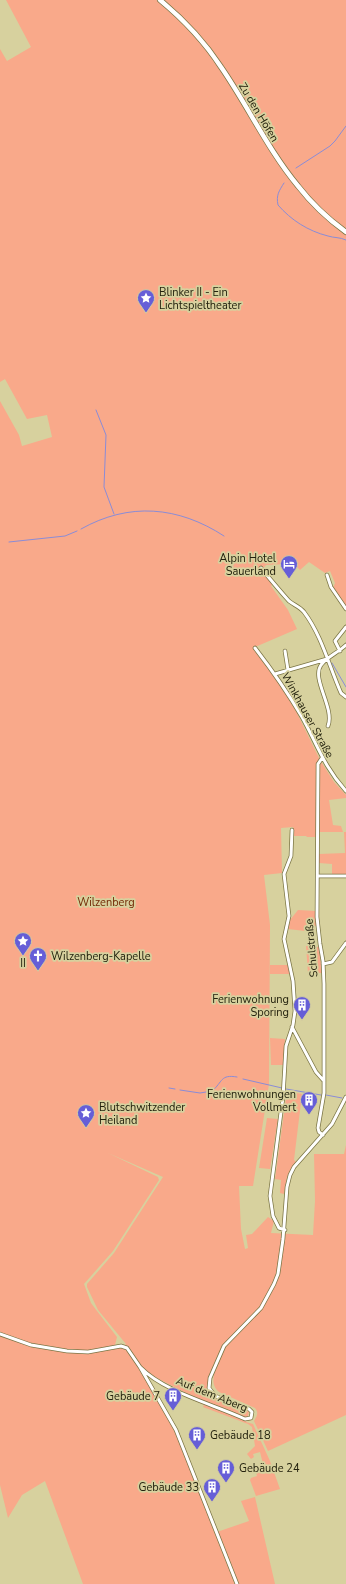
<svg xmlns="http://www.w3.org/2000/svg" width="346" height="1584" font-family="'Nunito Sans',sans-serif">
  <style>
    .green { fill: #f9a98a; fill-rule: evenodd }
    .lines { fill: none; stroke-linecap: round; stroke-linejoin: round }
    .stream { stroke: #8a8cd7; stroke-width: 1 }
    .street-casing { stroke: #7b7545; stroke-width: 4.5 }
    .secondary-casing { stroke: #7b7545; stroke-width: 6 }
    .street { stroke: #fff; stroke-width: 3 }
    .secondary { stroke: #fff; stroke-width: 4.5 }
    .labels { text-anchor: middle; stroke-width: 3.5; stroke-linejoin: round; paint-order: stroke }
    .street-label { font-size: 11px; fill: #24220e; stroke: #d7d19e }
    .poi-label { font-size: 11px; fill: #24220e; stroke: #d7d19e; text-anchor: start }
    .park-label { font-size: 11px; fill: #732905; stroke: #d7d19e }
  </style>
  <rect width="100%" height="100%" fill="#d7d19e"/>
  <path class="green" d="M6 0H346V607L333 588 335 583 330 571 325 573 309 562 300 570 291 561 288 564 266 565 262 570 273 584 271 586 288 610 297 629 253 648 274 675 296 711 320 760 334 782 346 795V798L329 800 333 825 341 826 343 832H317V837H307L306 836H294L293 827 281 828 282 873 264 875 270 925 269 1084 253 1186H239L241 1229 245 1249 248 1248 246 1235 252 1234 268 1217 274 1221 271 1233 313 1235 315 1201 314 1154H344L346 1145V1415L268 1451 254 1421C257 1416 259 1413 255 1408L219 1392C210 1384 214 1376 216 1365L214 1364C202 1393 207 1396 235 1405 241 1407 245 1408 249 1412L246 1422 253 1424 270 1461 280 1489 256 1496 250 1480 251 1478 257 1476 255 1470 252 1471 251 1469 263 1464 260 1452 253 1454 254 1457 251 1459 247 1454 255 1446 252 1427 248 1424 203 1407 204 1405 168 1388 194 1397 147 1373 143 1375 174 1428 235 1584H83L45 1481 22 1495 8 1518 0 1485V401L19 435 22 446 52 437 47 415 27 419 5 379 0 382V49L7 61 31 47ZM108 1153 163 1177 114 1253 87 1284V1287L98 1310 126 1344C119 1349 105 1352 96 1351L115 1345 117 1337 97 1311 91 1303 84 1284 113 1251 159 1180 158 1177Z
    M344 832H346V875H332V864L319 863V854L345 853Z
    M298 910 316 911 317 926H305V931L288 929 290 920Z
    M306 946 319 947 322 973H308Z
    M270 965H289L291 974H270Z
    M270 1038 285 1039 283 1065H271Z
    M287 1091 302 1094 294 1160 296 1162 287 1177 284 1194 280 1193 281 1180 275 1179Z
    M267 1118 278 1119 270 1169 259 1168Z
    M255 1497 275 1584H238L217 1532 249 1521 241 1501Z"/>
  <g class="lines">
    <path class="stream" d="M296 168 330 146 335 141 346 126
      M284 183C279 191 276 195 278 205 291 220 308 231 328 236 334 238 340 237 346 240
      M96 410 106 435 104 487 114 514
      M81 529C129 502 178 506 224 536
      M9 542 65 536 77 531
      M332 663 346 687
      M243 1079 282 1088
      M169 1088 175 1089
      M286 1089 321 1095
      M180 1090 200 1093 212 1091C223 1082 220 1074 237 1077
      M326 1095 342 1098"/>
    <g class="street-casing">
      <path id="street" d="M261 568C270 579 279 590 289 601 294 605 300 607 304 612 322 636 329 666 341 693L346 697
        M327 575 331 587 346 609
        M255 648C272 670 288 693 302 717 317 744 324 767 346 791
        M285 651 288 670
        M340 651 335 641 346 627
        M275 674 327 659
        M328 726C335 708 311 679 321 665 327 657 339 652 346 645
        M322 758 318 764 317 917 320 944 323 961 324 984V1093L318 1128 319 1132 323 1135
        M318 876H346
        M323 964 332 962 346 943
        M292 1027 316 1072 324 1081
        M285 1230 279 1228 273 1216 270 1196 283 1097 286 1046 293 1025 295 1011 293 981 284 939 289 916 284 874 291 856 292 830
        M0 1334 31 1345 67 1351 88 1352 121 1346 127 1348 140 1367 176 1430 237 1584
        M140 1367C164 1392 213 1404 245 1419L251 1418 252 1412 249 1409 215 1396 209 1388 210 1378 224 1346 261 1308 274 1284 278 1274 283 1239 287 1187 290 1175 294 1167 332 1124 346 1097"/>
    </g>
    <g class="secondary-casing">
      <path id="secondary" d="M160 0C183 19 204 41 221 67 248 106 268 150 298 186 312 204 328 219 346 232"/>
    </g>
    <use href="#street" class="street"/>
    <use href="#secondary" class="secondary"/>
  </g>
  <defs>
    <g id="sight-pin" transform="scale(0.9)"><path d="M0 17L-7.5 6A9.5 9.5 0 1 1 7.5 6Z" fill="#665ed7" stroke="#d7d19e"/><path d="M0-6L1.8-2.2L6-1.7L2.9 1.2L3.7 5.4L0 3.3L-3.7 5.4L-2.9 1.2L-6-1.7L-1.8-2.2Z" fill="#fff"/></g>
    <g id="hotel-pin" transform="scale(0.9)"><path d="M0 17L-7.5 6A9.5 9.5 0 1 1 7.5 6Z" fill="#665ed7" stroke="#d7d19e"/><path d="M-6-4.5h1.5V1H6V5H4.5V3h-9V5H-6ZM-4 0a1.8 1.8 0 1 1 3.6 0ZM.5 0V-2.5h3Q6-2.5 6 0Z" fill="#fff"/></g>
    <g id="church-pin" transform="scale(0.9)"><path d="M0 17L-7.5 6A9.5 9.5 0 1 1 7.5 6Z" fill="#665ed7" stroke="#d7d19e"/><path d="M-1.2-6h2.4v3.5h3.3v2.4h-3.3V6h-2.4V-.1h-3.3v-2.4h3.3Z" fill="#fff"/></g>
    <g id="building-pin" transform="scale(0.9)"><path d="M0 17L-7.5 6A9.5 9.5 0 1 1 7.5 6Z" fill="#665ed7" stroke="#d7d19e"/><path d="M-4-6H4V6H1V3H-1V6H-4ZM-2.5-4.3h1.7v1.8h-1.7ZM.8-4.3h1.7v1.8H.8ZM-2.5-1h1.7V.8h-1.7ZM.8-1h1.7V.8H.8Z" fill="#fff"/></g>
  </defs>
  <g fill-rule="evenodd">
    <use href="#sight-pin" x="146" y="298"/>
    <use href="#hotel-pin" x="289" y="564"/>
    <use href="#sight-pin" x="23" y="941"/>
    <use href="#church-pin" x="38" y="956"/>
    <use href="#building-pin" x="302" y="1005"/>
    <use href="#building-pin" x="309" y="1100"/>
    <use href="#sight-pin" x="86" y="1113"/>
    <use href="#building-pin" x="173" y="1396"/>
    <use href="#building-pin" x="197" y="1435"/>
    <use href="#building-pin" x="226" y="1468"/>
    <use href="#building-pin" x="212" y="1487"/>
  </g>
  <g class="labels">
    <g class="street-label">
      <text transform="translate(259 112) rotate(59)" y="4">Zu den Höfen</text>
      <text transform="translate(308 715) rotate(61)" y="4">Winkhauser Straße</text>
      <text transform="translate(311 948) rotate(-95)" y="4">Schulstraße</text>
      <text transform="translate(212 1394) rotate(22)" y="4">Auf dem Aberg</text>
    </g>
    <g class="poi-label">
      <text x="159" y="296">Blinker II - Ein<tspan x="159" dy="13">Lichtspieltheater</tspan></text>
      <text x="276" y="562" text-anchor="end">Alpin Hotel<tspan x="276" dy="13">Sauerland</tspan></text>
      <text x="51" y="960">Wilzenberg-Kapelle</text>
      <text x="23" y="967" text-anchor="middle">II</text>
      <text x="289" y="1003" text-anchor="end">Ferienwohnung<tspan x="289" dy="13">Sporing</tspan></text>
      <text x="296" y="1098" text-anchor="end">Ferienwohnungen<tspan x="296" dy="13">Vollmert</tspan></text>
      <text x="99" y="1111">Blutschwitzender<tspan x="99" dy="13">Heiland</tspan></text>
      <text x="160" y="1400" text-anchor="end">Gebäude 7</text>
      <text x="210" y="1439">Gebäude 18</text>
      <text x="239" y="1472">Gebäude 24</text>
      <text x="199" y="1491" text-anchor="end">Gebäude 33</text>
    </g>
    <g class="park-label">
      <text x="106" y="906">Wilzenberg</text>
    </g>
  </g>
</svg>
